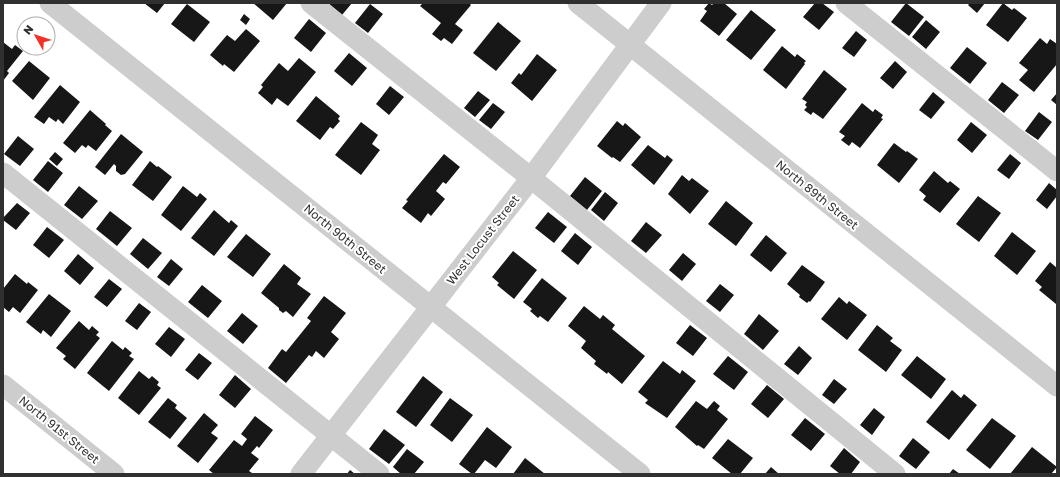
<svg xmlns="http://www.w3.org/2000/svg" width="1060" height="477" font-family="'Golos Text',sans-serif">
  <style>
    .building { fill: #171717 }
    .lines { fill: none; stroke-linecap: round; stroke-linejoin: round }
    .minor { stroke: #cdcdcd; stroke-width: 21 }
    .labels { text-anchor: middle; stroke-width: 4; stroke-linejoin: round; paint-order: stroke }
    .street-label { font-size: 12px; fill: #303030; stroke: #fff }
  </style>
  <rect width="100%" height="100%" fill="#fff"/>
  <path class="building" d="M144 3H165L157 13Z
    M253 3H287L273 20Z
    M328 3H352L342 15Z
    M423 3H469L471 5 455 24 463 30 452 44 444 38 441 41 432 34 441 23 420 6Z
    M709 3 712 5 714 3H724L737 14 719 36 700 21 707 11 704 9Z
    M815 3H822L834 12 819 30 803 17Z
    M906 3 924 17 909 36 891 22Z
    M970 3H985L977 13 968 5Z
    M1003 3 1012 10 1014 8 1027 18 1008 42 986 25Z
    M187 4 210 22 194 42 171 24Z
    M370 4 383 14 368 33 355 23Z
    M751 10 776 30 751 60 726 40Z
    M244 14 250 19 246 25 240 20Z
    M309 19 326 33 311 52 294 38Z
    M926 20 940 32 926 49 912 37Z
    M498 22 521 41 496 71 473 53Z
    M246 29 260 41 234 72 224 64 223 66 210 55 227 35 235 41Z
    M856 31 867 40 854 57 842 48Z
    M1040 38 1047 44 1050 39 1057 44V64L1034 92 1019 80 1028 70 1019 63Z
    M3 42 12 49 15 45 23 51 7 71 9 73 3 81Z
    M782 46 795 57 797 54 806 61 804 63 805 64 786 89 763 70Z
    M967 47 987 63 970 84 950 68Z
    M349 53 367 68 352 86 334 71Z
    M537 54 557 70 532 101 511 83 519 73 521 75Z
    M299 58 316 72 288 106 277 98 272 105 258 93 263 87 261 85 279 63 288 71Z
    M29 61 50 78 33 100 12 81Z
    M895 61 907 72 893 89 880 78Z
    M824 70 847 89 823 119 813 112 811 115 804 110 807 107 805 105 807 102 802 99Z
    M1002 82 1019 95 1004 113 988 100Z
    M60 85 80 102 63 124 58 119 56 122 49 117 44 124 34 117Z
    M390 86 404 97 389 115 376 104Z
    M478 91 490 100 475 117 464 108Z
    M933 92 945 102 931 119 919 110Z
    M1057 93V105L1051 100Z
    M316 96 340 116 338 119 340 121 333 129 330 127 320 140 296 121Z
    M493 103 505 112 491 129 479 120Z
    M862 103 873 112 875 109 883 115 881 118 883 119 860 148 852 142 849 146 841 140 845 136 839 132Z
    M90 110 106 124 105 125 112 131 96 151 88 145 86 148 82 145 75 153 63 143Z
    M1039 112 1052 122 1038 140 1025 131Z
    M617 121 623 126 625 123 641 137 620 162 613 157 612 158 597 146Z
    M361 122 378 135 372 144 380 150 361 175 335 155Z
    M971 122 987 135 972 153 957 140Z
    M121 134 143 152 125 174 121 175 116 171V166L114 164 105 175 95 167Z
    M18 136 34 149 20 166 4 154Z
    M894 143 906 152 907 151 918 159 899 183 877 165Z
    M648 145 665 158 667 155 673 160 654 185 631 165Z
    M55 152 63 159 57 166 49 159Z
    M444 154 460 167 446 184 443 182 436 191 445 199 431 216 428 213 421 223 402 208 408 201 406 200Z
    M1010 154 1021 163 1009 179 997 170Z
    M48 161 63 173 48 192 33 180Z
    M150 161 157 167 158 166 172 177 153 201 132 185Z
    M934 171 948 183 950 181 960 189 940 213 923 200 926 196 919 190Z
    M682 175 689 181 692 178 709 191 690 214 668 194Z
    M585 177 602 191 587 210 570 196Z
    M1049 183 1057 190V196L1047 209 1036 200Z
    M79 186 98 201 82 219 64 205Z
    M183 186 197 197 200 193 207 199 181 231 161 215Z
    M605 192 618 203 604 221 591 210Z
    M978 196 1001 213 979 242 956 224Z
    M726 201 753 223 736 246 708 224Z
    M17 203 30 213 16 230 3 220V218Z
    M214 210 229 223 231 220 238 226 214 256 191 238Z
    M110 211 132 228 117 246 96 229Z
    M548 212 567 227 554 243 535 228Z
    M646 222 662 235 646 253 631 241Z
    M47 227 64 240 49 258 33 245Z
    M1012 232 1036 251 1017 275 994 256Z
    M575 233 592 247 578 265 561 251Z
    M246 234 271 254 253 277 227 257Z
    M766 235 787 253 771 272 750 255Z
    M143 238 162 253 148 269 130 254Z
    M513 251 537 270 514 299 497 285 499 283 492 277Z
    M683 253 696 264 682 281 669 270Z
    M78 254 94 268 80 285 64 271Z
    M171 259 183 269 169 286 157 277Z
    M1050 262 1057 268V302L1056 304 1039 290 1042 287 1035 281Z
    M284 264 301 278 297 284 311 294 293 317 286 311 283 313 279 310V308L261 293Z
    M802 265 825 282 810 302 809 301 807 303 799 297 800 295 787 284Z
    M15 274 27 284 28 282 38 290 20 313 13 307 9 312 3 307V289Z
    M542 278 567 298 548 322 540 316 538 318 530 311 532 309 523 302Z
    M109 279 122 289 107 307 94 297Z
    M720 284 734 295 720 312 706 301Z
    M202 285 222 301 208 318 188 302Z
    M49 294 71 311 51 337 43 330 41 334 26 322Z
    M324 296 346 313 331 332 339 339 324 358 316 351 312 357 309 355 286 383 268 368 282 349 286 352 311 321 307 318Z
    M839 297 847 304 849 301 867 315 847 340 821 319Z
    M139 303 151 312 137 330 125 321Z
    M584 306 600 319 603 315 615 325 612 329 645 356 622 384 608 372 607 374 594 364 596 361 581 348 586 341 568 326Z
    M242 313 258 326 243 344 227 331Z
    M759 314 779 331 763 350 744 334Z
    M79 321 89 330 92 326 99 332 96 335 100 338 75 369 63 359 66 356 56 348Z
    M690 325 707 338 693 356 676 343Z
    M877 325 893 338 890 341 902 350 886 372 858 350Z
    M169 327 185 339 171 357 155 344Z
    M112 341 123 350 125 347 132 353 129 356 134 359 109 391 87 373Z
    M799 346 812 358 798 375 784 364Z
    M199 353 212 363 198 380 185 370Z
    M728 356 748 372 734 390 713 374Z
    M917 356 946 379 931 399 901 375Z
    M663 361 680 374 682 370 696 381 667 418 645 403 648 400 638 392Z
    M139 371 149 379 152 376 159 382 157 385 161 388 139 415 118 398Z
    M235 375 251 389 235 408 219 395Z
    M423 376 443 392 416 427 396 412Z
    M834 379 847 389 834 404 822 395Z
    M767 385 784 399 768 418 751 404Z
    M952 390 961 398 964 394 977 405 949 440 926 422Z
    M168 398 177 405 175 408 187 418 170 439 148 422Z
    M450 398 473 415 452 442 430 425Z
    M696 401 707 409 714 401 720 406 717 410 728 419 704 449 698 445 697 446 675 427Z
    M874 408 885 417 872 435 860 425Z
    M204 413 218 425 211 433 218 438 198 463 177 446Z
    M255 416 273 430 259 448 257 446 251 453 259 459 249 471 252 473 251 474H214L209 470 234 440 242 446 247 439 241 434Z
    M805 418 825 434 811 451 791 435Z
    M992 418 1016 436 990 469 966 450Z
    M487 427 512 447 496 468 485 460 474 474H472L459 464Z
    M384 429 405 445 389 464 369 449Z
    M913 438 930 452 916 469 899 456Z
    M728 439 753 458 740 474H732L712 458Z
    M1032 447 1057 467 1051 474H1010Z
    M844 448 860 462 851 474H840L830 466Z
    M407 449 424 462 414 474H401L393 467Z
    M525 458 545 474H513Z
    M771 467 779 474H765Z
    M953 469 960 474H949Z
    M350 470 355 474H347Z"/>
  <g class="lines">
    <path class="minor" d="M50 3 640 474
      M311 3 531 178 895 474
      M578 3 1057 386
      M846 3 1057 171
      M3 173 379 474
      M3 385 114 474
      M301 474 531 178 661 3"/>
  </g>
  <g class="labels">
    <g class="street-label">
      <text transform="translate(817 195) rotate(39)" y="4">North 89th Street</text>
      <text transform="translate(345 239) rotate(39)" y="4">North 90th Street</text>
      <text transform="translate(483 240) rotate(-52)" y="4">West Locust Street</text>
      <text transform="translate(59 430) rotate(39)" y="4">North 91st Street</text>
    </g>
  </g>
  <rect width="1060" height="477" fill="none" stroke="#303030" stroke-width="8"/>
  <g transform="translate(36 36) rotate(309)"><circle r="19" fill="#ffffff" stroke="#acacac"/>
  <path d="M0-3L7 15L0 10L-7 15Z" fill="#f23128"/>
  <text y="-6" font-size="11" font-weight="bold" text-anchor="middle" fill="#303030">N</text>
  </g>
</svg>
